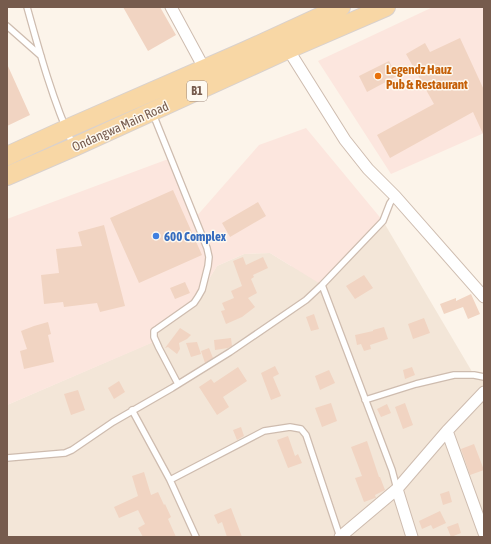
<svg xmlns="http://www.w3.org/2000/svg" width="491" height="544" font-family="'Asap Condensed',sans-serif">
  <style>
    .residential { fill: #f3e6d8 }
    .commercial { fill: #fce6de }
    .building { fill: #f1d4c2 }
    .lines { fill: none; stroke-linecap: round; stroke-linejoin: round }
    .lane-casing { stroke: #cebcaf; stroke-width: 8 }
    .street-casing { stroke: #cebcaf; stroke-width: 13 }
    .primary-casing { stroke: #d9d1cd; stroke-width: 20 }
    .lane { stroke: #fff; stroke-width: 5.5 }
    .street { stroke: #fff; stroke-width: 11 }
    .primary { stroke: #f8d7a5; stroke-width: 18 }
    .food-dot { fill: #e8710a; stroke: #fef9f0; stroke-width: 1.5 }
    .shop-dot { fill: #3f7fe0; stroke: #fef9f0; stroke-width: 1.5 }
    .labels { text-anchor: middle; stroke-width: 3; stroke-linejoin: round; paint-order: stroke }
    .shield { fill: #fef9f0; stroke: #9f8a7e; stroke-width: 1 }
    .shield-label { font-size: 12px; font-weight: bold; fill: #765b4d }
    .food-label { font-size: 13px; font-weight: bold; fill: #c56008; stroke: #fef9f0; text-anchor: start }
    .street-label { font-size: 13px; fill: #765b4d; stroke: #fef9f0 }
    .shop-label { font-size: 13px; font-weight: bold; fill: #366cbe; stroke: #fef9f0; text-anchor: start }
  </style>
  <rect width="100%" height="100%" fill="#fcf4ea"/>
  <path class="residential" d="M383 221 474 375 484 378V537H7V405L155 341 154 331 194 303 217 266 244 254 270 253 291 266Z"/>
  <path class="commercial" d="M433 7H484V133L391 174 318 61Z
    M306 128 383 221 322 285 270 253 244 254 217 266 198 297 157 329 154 337 156 341 7 405V219L171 158 195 218 259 145Z"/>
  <path class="building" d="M123 7H160L176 35 148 51Z
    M460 38 484 90V136L473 112 390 158 377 135 434 104 406 54 425 43 430 52Z
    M389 61 397 76 367 92 359 76Z
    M7 64 30 115 7 126Z
    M173 190 202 255 139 283 110 218Z
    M258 202 266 216 230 237 222 223Z
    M104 225 125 306 100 312 97 303 64 307 63 302 44 304 41 275 59 273 56 249 82 246 78 232Z
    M243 257 246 265 263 257 268 268 253 275 254 277 251 279 257 293 248 298 255 307 242 317 226 324 221 311 225 310 222 303 234 298 231 291 242 286 233 261Z
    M364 275 373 288 355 299 346 286Z
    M185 282 190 293 175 299 170 288Z
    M471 294 480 314 468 319 463 307 444 314 440 304 456 298V301Z
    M314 314 319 329 311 331 306 317Z
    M424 318 430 333 413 339 408 324Z
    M48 322 51 334 48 335 54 362 24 369 20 351 27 349 21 331 34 326Z
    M384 327 388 339 370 345 371 349 364 351 361 344 357 345 355 335 373 331V330Z
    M180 328 191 335 187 339 179 343 180 349 177 354 168 347 165 348Z
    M231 338 232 346 228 348 215 350 214 340Z
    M197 342 201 354 191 357 186 343Z
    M209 348 213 358 205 363 201 351Z
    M275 366 279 374 273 377 281 396 271 400 261 373Z
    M238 367 247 381 223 397 229 407 217 415 199 387 211 379 214 383Z
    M412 367 415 375 405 379 403 370Z
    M329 370 335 383 320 390 315 376Z
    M119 381 125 392 114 399 108 388Z
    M78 390 85 410 71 415 64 394Z
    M331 403 337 421 322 427 315 408Z
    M405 403 413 425 403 429 395 407Z
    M387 404 391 413 381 417 377 409Z
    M241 427 244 436 237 440 233 430Z
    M288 436 295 456 298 454 302 463 288 468 277 440Z
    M367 441 379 477H380L385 490 375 495 376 498H375L364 502 355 478 362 476 351 447Z
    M474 444 484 470 470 475 461 449Z
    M144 472 151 495 158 492 164 505 165 504 171 517 168 519 176 537H143L138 528 145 524 138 510 119 518 114 507 138 496 132 476Z
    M449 491 452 502 443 505 440 494Z
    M231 508 242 537H227L222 522 218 524 214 515Z
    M440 511 446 523 433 529 431 525 422 529 419 521Z
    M458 523 461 533 451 537 447 527Z"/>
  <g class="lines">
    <g class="lane-casing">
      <path id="lane" d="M27 7C40 54 53 101 73 145
        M7 26 41 56
        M153 114 207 248 209 257 208 266 202 290 198 297 194 303 157 329 154 331V337L159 348 178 384
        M322 285 392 470 397 489
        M365 400 416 384 454 375H474L484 377
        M132 410 170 480 196 537
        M7 458 65 453 72 450 113 422 172 388 230 352 306 300 322 285 383 221 390 203 395 196
        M170 480 264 431 290 427 301 429 306 435 340 537"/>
    </g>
    <g class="street-casing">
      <path id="street" d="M171 7 204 68
        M286 46 345 140 368 169 395 196 484 297
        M447 431 484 533
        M397 489 412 537
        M340 537 397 489 447 431 484 392"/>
    </g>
    <g class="primary-casing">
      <path id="primary" d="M7 156 66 129 245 51 341 7
        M7 176 74 147 289 49 386 7"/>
    </g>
    <use href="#lane" class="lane"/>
    <use href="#street" class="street"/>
    <use href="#primary" class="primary"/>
  </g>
  <circle class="food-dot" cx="378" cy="76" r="4"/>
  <circle class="shop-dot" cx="156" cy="236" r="4"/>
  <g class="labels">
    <rect class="shield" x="187" y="81" width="20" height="20" rx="3"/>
    <g class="shield-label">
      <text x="197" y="95">B1</text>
    </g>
    <g class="food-label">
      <text x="386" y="74">Legendz Hauz<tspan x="386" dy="15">Pub &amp; Restaurant</tspan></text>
    </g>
    <g class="street-label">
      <text transform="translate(120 126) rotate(-24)" y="5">Ondangwa Main Road</text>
    </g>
    <g class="shop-label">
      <text x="164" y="241">600 Complex</text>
    </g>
  </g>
  <rect width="491" height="544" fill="none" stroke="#765b4d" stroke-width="16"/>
</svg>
